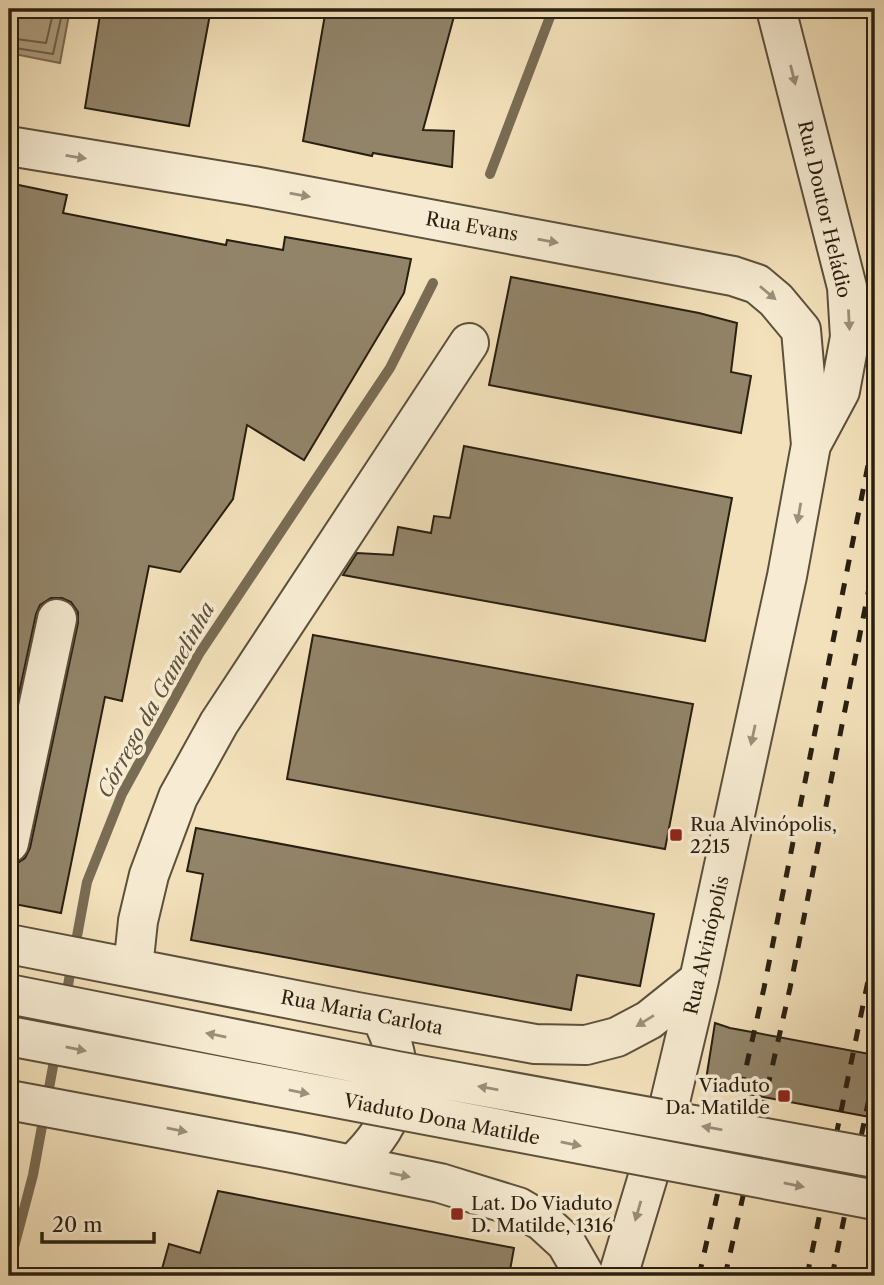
<svg xmlns="http://www.w3.org/2000/svg" width="884" height="1285" font-family="'Libre Caslon Text',serif">
  <style>
    .water { fill: #ae9f81; stroke: #796c54; stroke-width: 2 }
    .lines { fill: none; stroke-linecap: round; stroke-linejoin: round }
    .shore { stroke: #6c5f49; stroke-width: 2 }
    .stream { stroke: #796c54; stroke-width: 10 }
    .building { fill: #928469; stroke: #291f11; stroke-width: 2 }
    .minor-casing { stroke: #5c503c; stroke-width: 42 }
    .minor { stroke: #f7ecd3; stroke-width: 38 }
    .rail { stroke: #291f11; stroke-width: 5; stroke-dasharray: 12 12; stroke-linecap: butt }
    .minor-bridge-casing { stroke: #5c503c; stroke-width: 42; stroke-linecap: butt }
    .minor-bridge { stroke: #f7ecd3; stroke-width: 38 }
    .oneway { fill: #9a907c }
    .poi-dot { fill: #8f2418; stroke: #f7ecd3; stroke-width: 2.5 }
    .labels { text-anchor: middle; stroke-width: 7; stroke-linejoin: round; paint-order: stroke }
    .street-label { font-size: 19px; fill: #291f11; stroke: #f7ecd3 }
    .poi-label { font-size: 19px; fill: #291f11; stroke: #f7ecd3; text-anchor: start }
    .water-label { font-size: 21px; font-style: italic; fill: #5e523e; stroke: #f7ecd3 }
  </style>
  <rect width="100%" height="100%" fill="#f3e1bb"/>
  <filter id="stains"><feTurbulence type="fractalNoise" baseFrequency=".00286" numOctaves="4"/><feColorMatrix values="0 0 0 0 .2 0 0 0 0 .09 0 0 0 0 .02 0 0 0 .5 -.17"/></filter>
  <radialGradient id="worn" r=".72"><stop offset=".6" stop-color="#630" stop-opacity="0"/><stop offset="1" stop-color="#630" stop-opacity=".3"/></radialGradient>
  <path class="water" d="M9 9H70L60 63 9 53Z"/>
  <g class="lines">
    <path class="shore" d="M9 38 46 43 54 9
      M9 47 53 54 63 9"/>
    <path class="stream" d="M490 174 553 9
      M9 1266 33 1175 87 882 122 794 199 654 390 368 433 283"/>
  </g>
  <path class="building" d="M101 9H211L189 126 85 108Z
    M326 9H456L423 130 454 131 452 167 373 153 372 156 303 141Z
    M9 183 67 195 63 213 226 245 227 240 283 250 285 237 411 259 404 293 304 460 247 425 233 499 180 572 149 566 122 701 105 697 61 913 9 903V864H16L25 858 30 848 78 623V612L71 602 62 598H51L40 605 36 614 9 740Z
    M511 277 699 313 737 323 731 372 751 376 741 433 489 385Z
    M464 446 732 498 705 641 343 575 357 553 393 555 398 527 431 533 434 516 450 518Z
    M313 635 693 704 665 849 287 779Z
    M196 828 654 914 640 986 577 975 571 1010 191 940 203 874 187 871Z
    M715 1023 730 1028 875 1055V1118L705 1086Z
    M218 1191 514 1248 509 1276H160L169 1244 200 1253Z"/>
  <g class="lines">
    <g class="minor-casing">
      <path id="minor" d="M776 9 847 287 850 337 840 391 811 445
        M9 146 253 186 733 276 757 284 776 300 801 330 811 445 787 576 699 980 668 1110 618 1276
        M9 843 57 619
        M9 944 357 1012 535 1044 586 1045 617 1037 649 1020 699 980
        M133 968 138 921 149 875 178 797 219 723 469 343
        M9 1100 293 1153 440 1183 518 1207 542 1221 566 1243 585 1276
        M352 1165C400 1121 411 1075 381 1017"/>
    </g>
    <use href="#minor" class="minor"/>
    <path class="rail" d="M699 1276 764 988 875 430
      M725 1276 790 988 875 558
      M807 1276 875 947
      M832 1276 875 1070"/>
    <g class="minor-bridge-casing">
      <path id="minor-bridge" d="M9 994 397 1071 875 1158
        M9 1036 875 1200"/>
    </g>
    <use href="#minor-bridge" class="minor-bridge"/>
  </g>
  <defs><path id="oneway-solid" d="M-6-.8H1V-3.2L6.5 0L1 3.2V.8H-6Z" transform="scale(1.75)"/></defs>
  <g class="oneway">
    <use href="#oneway-solid" transform="translate(793 75) rotate(76)"/>
    <use href="#oneway-solid" transform="translate(76 157) rotate(9)"/>
    <use href="#oneway-solid" transform="translate(300 195) rotate(10)"/>
    <use href="#oneway-solid" transform="translate(548 241) rotate(10)"/>
    <use href="#oneway-solid" transform="translate(768 293) rotate(40)"/>
    <use href="#oneway-solid" transform="translate(849 320) rotate(87)"/>
    <use href="#oneway-solid" transform="translate(799 513) rotate(100)"/>
    <use href="#oneway-solid" transform="translate(753 735) rotate(102)"/>
    <use href="#oneway-solid" transform="translate(645 1021) rotate(148)"/>
    <use href="#oneway-solid" transform="translate(216 1035) rotate(-169)"/>
    <use href="#oneway-solid" transform="translate(76 1049) rotate(11)"/>
    <use href="#oneway-solid" transform="translate(488 1088) rotate(-170)"/>
    <use href="#oneway-solid" transform="translate(299 1092) rotate(11)"/>
    <use href="#oneway-solid" transform="translate(712 1128) rotate(-170)"/>
    <use href="#oneway-solid" transform="translate(177 1130) rotate(11)"/>
    <use href="#oneway-solid" transform="translate(571 1144) rotate(11)"/>
    <use href="#oneway-solid" transform="translate(400 1175) rotate(12)"/>
    <use href="#oneway-solid" transform="translate(794 1185) rotate(11)"/>
    <use href="#oneway-solid" transform="translate(638 1211) rotate(106)"/>
  </g>
  <g class="poi-dot">
    <rect x="669" y="828" width="14" height="14" rx="3.5"/>
    <rect x="777" y="1089" width="14" height="14" rx="3.5"/>
    <rect x="450" y="1207" width="14" height="14" rx="3.5"/>
  </g>
  <g class="labels">
    <g class="street-label">
      <text transform="translate(825 209) rotate(77)" y="7">Rua Doutor Heládio</text>
      <text transform="translate(472 226) rotate(10)" y="7">Rua Evans</text>
      <text transform="translate(706 945) rotate(-77)" y="7">Rua Alvinópolis</text>
      <text transform="translate(362 1012) rotate(11)" y="7">Rua Maria Carlota</text>
      <text transform="translate(442 1119) rotate(11)" y="7">Viaduto Dona Matilde</text>
    </g>
    <g class="poi-label">
      <text x="690" y="831">Rua Alvinópolis,<tspan x="690" dy="22">2215</tspan></text>
      <text x="770" y="1092" text-anchor="end">Viaduto<tspan x="770" dy="22">Da. Matilde</tspan></text>
      <text x="471" y="1210">Lat. Do Viaduto<tspan x="471" dy="22">D. Matilde, 1316</tspan></text>
    </g>
    <g class="water-label">
      <text transform="translate(156 700) rotate(-61)" y="7">Córrego da Gamelinha</text>
    </g>
  </g>
  <rect width="884" height="1285" fill="none" stroke="#f3e1bb" stroke-width="35"/>
  <rect x="10" y="10" width="863" height="1264" fill="none" stroke="#291f11" stroke-width="3.5"/>
  <rect x="18" y="18" width="849" height="1250" fill="none" stroke="#291f11" stroke-width="2"/>
  <path d="M42 1232v10h112v-10" fill="none" stroke="#291f11" stroke-width="3.5"/>
  <text x="52" y="1232" font-size="21" fill="#291f11" stroke="#f7ecd3" stroke-width="5" paint-order="stroke">20 m</text>
  <rect width="100%" height="100%" filter="url(#stains)"/>
  <rect width="100%" height="100%" fill="url(#worn)"/>
</svg>
